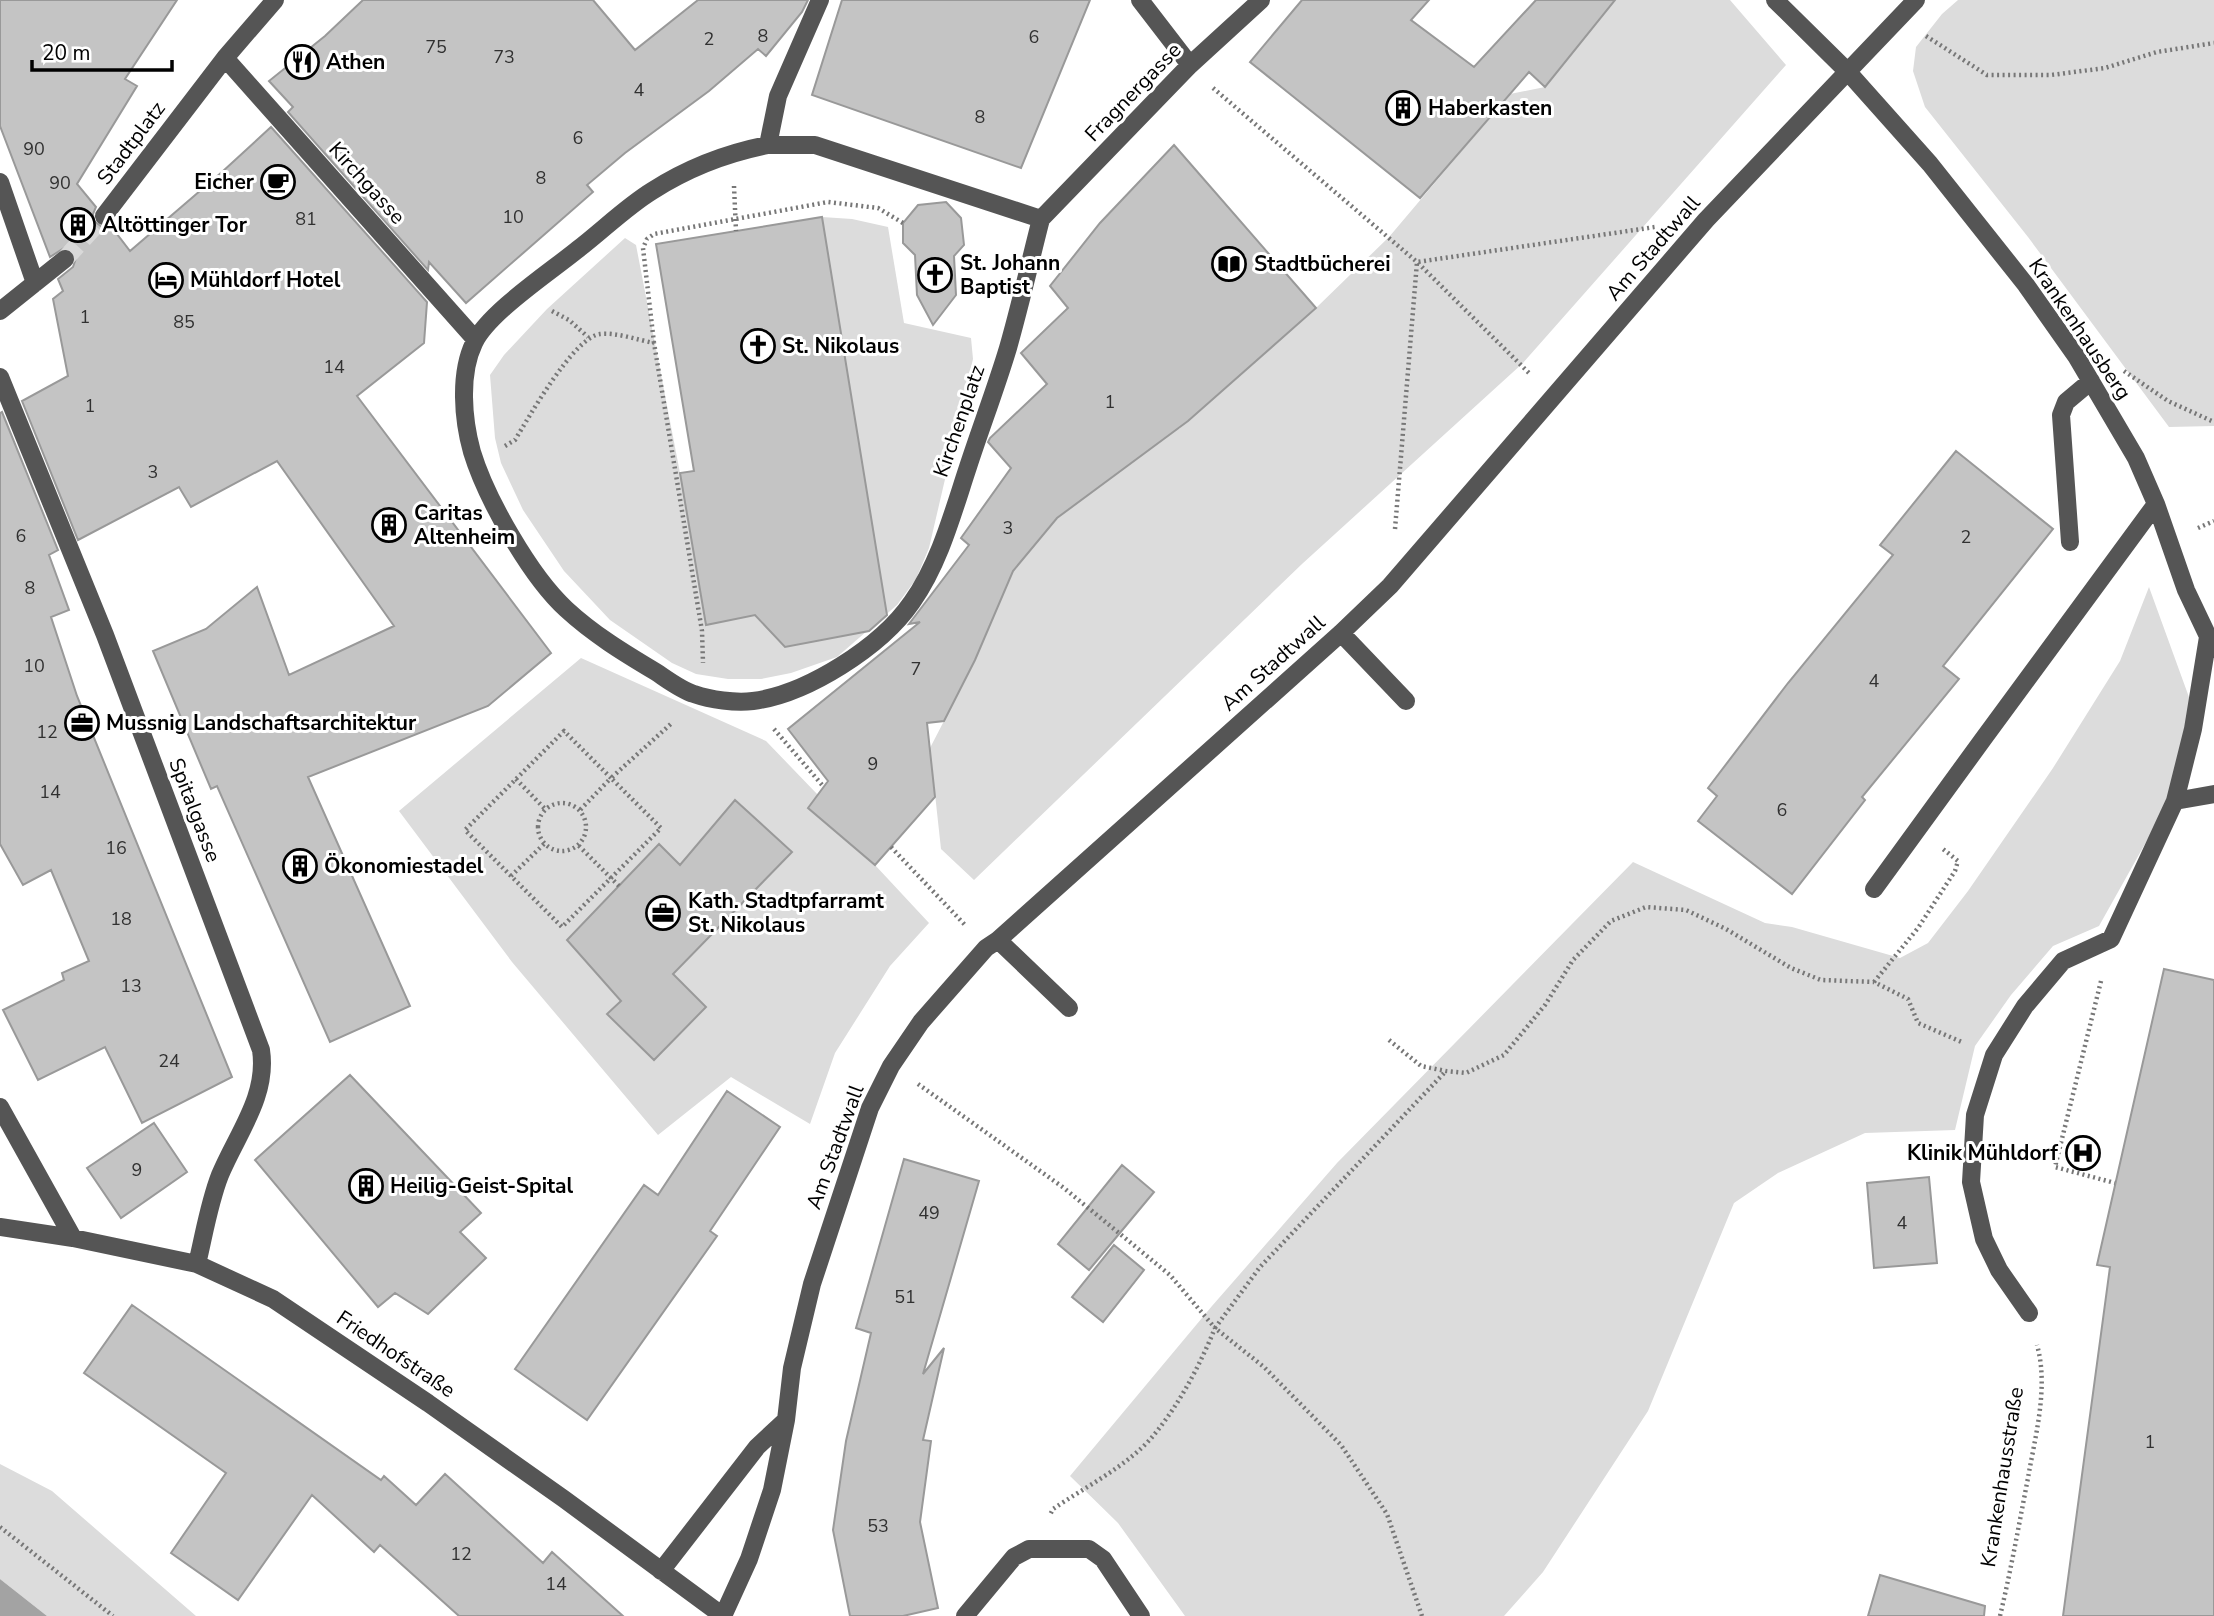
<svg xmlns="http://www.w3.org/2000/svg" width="2214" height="1616" font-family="'Nunito Sans',sans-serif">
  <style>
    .green { fill: #dcdcdc }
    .water { fill: #a3a3a3 }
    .building { fill: #c4c4c4; stroke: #999; stroke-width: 2 }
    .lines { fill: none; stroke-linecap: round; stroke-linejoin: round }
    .minor-tunnel { stroke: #d9d9d9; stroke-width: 18; stroke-dasharray: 18 9; stroke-linecap: butt }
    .path { stroke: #777; stroke-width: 4.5; stroke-dasharray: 2 3.5; stroke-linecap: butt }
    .minor { stroke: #555; stroke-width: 18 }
    .labels { text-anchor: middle; stroke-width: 6; stroke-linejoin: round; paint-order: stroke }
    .number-label { font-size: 18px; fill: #313131 }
    .poi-label { font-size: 21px; font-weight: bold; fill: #000; stroke: #fff; text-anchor: start }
    .street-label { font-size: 21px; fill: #000; stroke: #fff }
  </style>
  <rect width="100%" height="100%" fill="#fff"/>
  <path class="green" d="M1615 0H1730L1786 65 1523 363 1302 564 974 880 941 849 930 748 975 661 1013 571 1057 518 1172 421 1179 429 1316 308 1389 237 1510 94 1545 87Z
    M1958 0H2214V426L2169 427 2028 237 1925 107 1913 71 1916 47 1942 14Z
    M822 217 852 219 888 227 904 323 971 338 973 359 929 548 916 579 897 605 837 657 791 673 761 679H728L696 674 672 663 610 620 564 571 523 510 501 463 495 438 490 375 504 355 547 309 625 238 636 245 680 473 706 624 755 615 785 646 883 595Z
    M2149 587 2198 722 2174 792 2099 926 2053 946 2011 995 1975 1046 1955 1130 1865 1133 1778 1173 1734 1203 1648 1411 1543 1572 1504 1616H1185L1118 1523 1070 1476 1212 1306 1337 1163 1633 862 1765 923 1792 927 1900 958 1928 943 1968 891 2053 768 2120 661Z
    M581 658 766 741 818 795 808 808 875 865 929 923 890 966 835 1053 810 1124 731 1077 658 1135 512 962 399 811Z
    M0 1464 52 1491 196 1616H47L0 1579Z"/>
  <path class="water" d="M0 1579 47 1616H0Z"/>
  <path class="building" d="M0 0H177L125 79 137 86 77 184 96 207 93 214 94 221 102 227 110 225 130 251 222 172 271 127 427 302 424 343 357 396 551 653 488 706 308 777 410 1006 330 1042 217 786 211 789 153 651 206 629 257 587 289 675 394 626 277 461 191 507 179 487 78 540 22 401 68 376 53 299 63 291 58 279 73 267 76 258 73 251 64 248 50 257 0 126Z
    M363 0H593L635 50 698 0H808L802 12 766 56 758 49 709 91 625 153 587 185 593 192 466 303 429 262 428 270 288 112 293 107 269 81 325 36Z
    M842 0H1090L1021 168 812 95Z
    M1302 0H1429L1411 20 1474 67 1536 0H1615L1545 87 1529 72 1420 198 1250 62Z
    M1174 145 1316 308 1188 421 1057 518 1013 571 975 660 944 721 927 723 935 797 875 865 808 808 828 781 788 729 920 622 909 624 969 545 961 538 1011 468 988 442 990 438 1047 384 1021 353 1068 308 1050 286 1100 223Z
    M946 202 961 218 964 245 954 256 956 295 933 325 917 295 915 255 903 243V223L918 205Z
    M822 217 887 615 869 631 785 647 755 615 706 625 680 473 694 471 656 244Z
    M2 412 58 550 49 555 69 610 51 617 77 696 232 1077 142 1123 105 1047 38 1080 3 1010 64 980 62 973 89 961 51 870 23 885 0 844V413Z
    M1956 451 2053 529 1943 666 1959 679 1862 797 1865 800 1792 894 1698 821 1717 796 1708 788 1788 683 1893 555 1880 545Z
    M735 800 792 852 673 974 706 1007 654 1060 607 1014 621 1001 567 940 659 844 680 865Z
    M2164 969 2214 980V1616H2063L2110 1267 2097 1265Z
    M350 1075 481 1213 460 1232 486 1258 428 1314 395 1293 378 1307 255 1160Z
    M727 1091 780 1127 710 1231 717 1236 587 1420 515 1369 644 1185 658 1195Z
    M154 1123 187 1172 121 1218 87 1168Z
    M904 1159 979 1181 923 1374 944 1348 923 1440 931 1441 920 1522 938 1608 903 1616H850L833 1530 846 1441 871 1333 856 1328Z
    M1122 1165 1154 1192 1089 1270 1058 1244Z
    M1929 1177 1937 1263 1874 1268 1867 1183Z
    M1114 1245 1144 1270 1103 1322 1072 1297Z
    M132 1305 381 1480 384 1476 416 1505 445 1474 543 1563 552 1552 623 1616H459L380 1545 374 1552 312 1495 238 1600 171 1553 226 1473 84 1373Z
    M1880 1575 1985 1606 1984 1616H1868Z"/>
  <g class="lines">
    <path class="minor-tunnel" d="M65 259 104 216"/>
    <path class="path" d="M1926 36 1987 75H2051L2105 68 2157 52 2214 43
      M1213 88 1417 262 1531 375
      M734 186 736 231
      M552 311 569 320 588 337
      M654 343 643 248 647 239 654 234 828 202 878 208 903 223
      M2124 371 2168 401 2214 422
      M505 446 515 440C529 417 574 337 600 334 616 332 638 340 654 343L702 631 703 663
      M2198 528 2214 521
      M1395 529 1417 262 1655 227
      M774 729 823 786
      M516 779 546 810
      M538 827a24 24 0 1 1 48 0a24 24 0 1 1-48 0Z
      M544 844 511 876 562 927 611 878 578 845
      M891 847 965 925
      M511 876 465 830 564 731 611 778 579 811
      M619 886 611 878 661 828 611 778 673 722
      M2101 981 2055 1167 2115 1183
      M1874 982 1918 928 1955 871 1958 861 1943 849
      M1389 1040 1421 1066 1446 1071 1466 1073 1504 1055 1545 1005 1573 960 1611 921 1646 907 1686 910 1726 929 1791 968 1821 980 1874 982 1908 999 1918 1023 1964 1043
      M918 1084 1064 1188 1170 1275 1215 1328C1200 1365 1179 1405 1153 1436 1129 1465 1085 1487 1053 1509L1050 1515
      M0 1527 113 1616
      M1422 1616 1387 1514 1341 1445 1264 1367 1215 1328 1260 1267 1446 1071
      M2000 1616C2011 1570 2019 1524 2028 1478 2035 1437 2049 1387 2037 1345"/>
    <path class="minor" d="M1140 0 1190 65
      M1775 0 1848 72 1930 164 2026 285 2076 356 2136 458 2156 504 2186 590 2214 649
      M225 58 475 339
      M768 145H815L1041 219C1030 262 1020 306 1008 348 996 388 981 427 968 467 953 512 940 562 912 602 881 647 807 694 753 701 735 703 711 700 694 694 681 690 668 680 656 672 624 653 593 634 566 609 530 576 486 498 472 452 463 420 459 374 474 343 488 313 550 272 577 250 602 231 626 207 652 191 688 168 727 153 768 145Z
      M768 145 778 96 820 0
      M0 182 35 283
      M104 216 225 58 275 0
      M1041 219 1190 65 1261 0
      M0 311 65 259
      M0 377 105 635 261 1050C268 1096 237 1134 220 1175 209 1203 204 1235 197 1264
      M2070 542 2061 415 2066 402 2091 381
      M1341 633 1406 701
      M2175 801 2214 794
      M1874 889C1967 760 2062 632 2156 504
      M998 940 1069 1008
      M0 1107 73 1238
      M0 1227 73 1238 197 1264 273 1299 428 1403 564 1499 723 1616
      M2029 1313 1999 1270 1984 1239 1971 1182 1975 1115 1994 1055 2025 1006 2063 961 2111 939 2175 801 2193 729 2208 637
      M661 1571 757 1447 786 1420
      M723 1616 749 1559 772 1490 786 1420 792 1368 812 1284 870 1108 891 1066 921 1022 986 948 998 940 1341 633 1390 586 1706 220 1916 0
      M965 1616 1014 1557 1029 1549H1089L1103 1559 1141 1616"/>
  </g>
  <defs>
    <g id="restaurant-ring" transform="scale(1.75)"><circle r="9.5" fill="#fff" stroke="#000" stroke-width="1.5"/><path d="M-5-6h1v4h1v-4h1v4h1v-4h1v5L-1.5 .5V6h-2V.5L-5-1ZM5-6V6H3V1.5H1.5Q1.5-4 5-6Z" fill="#000"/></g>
    <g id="building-ring" transform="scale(1.75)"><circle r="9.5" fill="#fff" stroke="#000" stroke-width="1.5"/><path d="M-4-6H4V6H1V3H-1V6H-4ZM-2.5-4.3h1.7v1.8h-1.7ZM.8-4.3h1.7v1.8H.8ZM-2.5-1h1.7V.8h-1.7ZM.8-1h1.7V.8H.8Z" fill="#000"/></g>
    <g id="cafe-ring" transform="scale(1.75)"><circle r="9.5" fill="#fff" stroke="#000" stroke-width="1.5"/><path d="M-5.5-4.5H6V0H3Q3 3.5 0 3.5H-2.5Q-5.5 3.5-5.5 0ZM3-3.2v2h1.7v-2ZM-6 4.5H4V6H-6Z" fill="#000"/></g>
    <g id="library-ring" transform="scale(1.75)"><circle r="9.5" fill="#fff" stroke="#000" stroke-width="1.5"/><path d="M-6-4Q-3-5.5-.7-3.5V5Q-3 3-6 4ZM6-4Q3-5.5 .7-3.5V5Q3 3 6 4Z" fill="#000"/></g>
    <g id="church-ring" transform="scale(1.75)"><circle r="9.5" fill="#fff" stroke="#000" stroke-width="1.5"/><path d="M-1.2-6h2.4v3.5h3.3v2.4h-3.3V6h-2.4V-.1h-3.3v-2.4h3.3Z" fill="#000"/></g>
    <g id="hotel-ring" transform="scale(1.75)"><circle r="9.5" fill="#fff" stroke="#000" stroke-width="1.5"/><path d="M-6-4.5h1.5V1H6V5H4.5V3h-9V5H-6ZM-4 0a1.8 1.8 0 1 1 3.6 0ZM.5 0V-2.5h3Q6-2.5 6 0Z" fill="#000"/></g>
    <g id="office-ring" transform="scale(1.75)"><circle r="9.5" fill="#fff" stroke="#000" stroke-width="1.5"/><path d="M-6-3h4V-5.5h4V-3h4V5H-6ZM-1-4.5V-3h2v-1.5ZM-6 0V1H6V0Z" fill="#000"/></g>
    <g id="hospital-ring" transform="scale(1.75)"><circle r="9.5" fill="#fff" stroke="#000" stroke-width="1.5"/><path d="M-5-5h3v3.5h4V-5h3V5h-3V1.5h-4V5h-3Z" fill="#000"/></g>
  </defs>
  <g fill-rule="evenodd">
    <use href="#restaurant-ring" x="302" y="62"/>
    <use href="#building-ring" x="1403" y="108"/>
    <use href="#cafe-ring" x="278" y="182"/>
    <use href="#building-ring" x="78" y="225"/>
    <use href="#library-ring" x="1229" y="264"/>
    <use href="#church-ring" x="935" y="275"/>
    <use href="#hotel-ring" x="166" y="280"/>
    <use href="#church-ring" x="758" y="346"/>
    <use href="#building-ring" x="389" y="525"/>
    <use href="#office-ring" x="82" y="723"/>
    <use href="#building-ring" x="300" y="866"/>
    <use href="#office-ring" x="663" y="913"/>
    <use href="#hospital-ring" x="2083" y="1153"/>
    <use href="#building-ring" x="366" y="1186"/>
  </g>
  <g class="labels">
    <g class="number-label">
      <text x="763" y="42">8</text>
      <text x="1034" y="43">6</text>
      <text x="709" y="45">2</text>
      <text x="436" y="53">75</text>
      <text x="504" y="63">73</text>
      <text x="639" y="96">4</text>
      <text x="980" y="123">8</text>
      <text x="578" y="144">6</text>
      <text x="34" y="155">90</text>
      <text x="541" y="184">8</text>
      <text x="60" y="189">90</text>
      <text x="513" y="223">10</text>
      <text x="306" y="225">81</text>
      <text x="85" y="323">1</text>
      <text x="184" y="328">85</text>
      <text x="334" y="373">14</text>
      <text x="1110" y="408">1</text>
      <text x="90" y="412">1</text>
      <text x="153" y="478">3</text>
      <text x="1008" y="534">3</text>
      <text x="21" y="542">6</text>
      <text x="1966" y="543">2</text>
      <text x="30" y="594">8</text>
      <text x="34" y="672">10</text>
      <text x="916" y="675">7</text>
      <text x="1874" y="687">4</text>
      <text x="47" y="738">12</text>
      <text x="873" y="770">9</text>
      <text x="50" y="798">14</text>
      <text x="1782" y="816">6</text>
      <text x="116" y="854">16</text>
      <text x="121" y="925">18</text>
      <text x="131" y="992">13</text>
      <text x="169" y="1067">24</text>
      <text x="137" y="1176">9</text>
      <text x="929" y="1219">49</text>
      <text x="1902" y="1229">4</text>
      <text x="905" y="1303">51</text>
      <text x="2150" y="1448">1</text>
      <text x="878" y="1532">53</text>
      <text x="461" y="1560">12</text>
      <text x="556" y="1590">14</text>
    </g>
    <g class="poi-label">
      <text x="326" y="69">Athen</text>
      <text x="1428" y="115">Haberkasten</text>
      <text x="254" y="189" text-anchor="end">Eicher</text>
      <text x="102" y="232">Altöttinger Tor</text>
      <text x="960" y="270">St. Johann<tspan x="960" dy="24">Baptist</tspan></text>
      <text x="1254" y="271">Stadtbücherei</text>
      <text x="190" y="287">Mühldorf Hotel</text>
      <text x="782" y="353">St. Nikolaus</text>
      <text x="414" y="520">Caritas<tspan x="414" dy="24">Altenheim</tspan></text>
      <text x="106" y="730">Mussnig Landschaftsarchitektur</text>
      <text x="324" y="873">Ökonomiestadel</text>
      <text x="688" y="908">Kath. Stadtpfarramt<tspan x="688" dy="24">St. Nikolaus</tspan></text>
      <text x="2058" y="1160" text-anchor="end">Klinik Mühldorf</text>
      <text x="390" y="1193">Heilig-Geist-Spital</text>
    </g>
    <g class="street-label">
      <text transform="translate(1133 92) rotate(-46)" y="7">Fragnergasse</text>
      <text transform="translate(131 143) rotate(-53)" y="7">Stadtplatz</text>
      <text transform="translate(367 183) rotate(48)" y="7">Kirchgasse</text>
      <text transform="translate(1653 248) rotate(-49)" y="7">Am Stadtwall</text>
      <text transform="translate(2080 329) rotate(56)" y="7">Krankenhausberg</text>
      <text transform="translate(959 421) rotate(-71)" y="7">Kirchenplatz</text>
      <text transform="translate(1273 663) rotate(-42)" y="7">Am Stadtwall</text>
      <text transform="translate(195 810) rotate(69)" y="7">Spitalgasse</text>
      <text transform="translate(835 1147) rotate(-70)" y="7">Am Stadtwall</text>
      <text transform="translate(396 1354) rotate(34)" y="7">Friedhofstraße</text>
      <text transform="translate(2002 1477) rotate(-81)" y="7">Krankenhausstraße</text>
    </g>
  </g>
  <path d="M32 60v10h140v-10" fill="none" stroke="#000000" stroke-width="3.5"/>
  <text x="42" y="60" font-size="21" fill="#000000" stroke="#ffffff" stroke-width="5" paint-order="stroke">20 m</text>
</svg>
